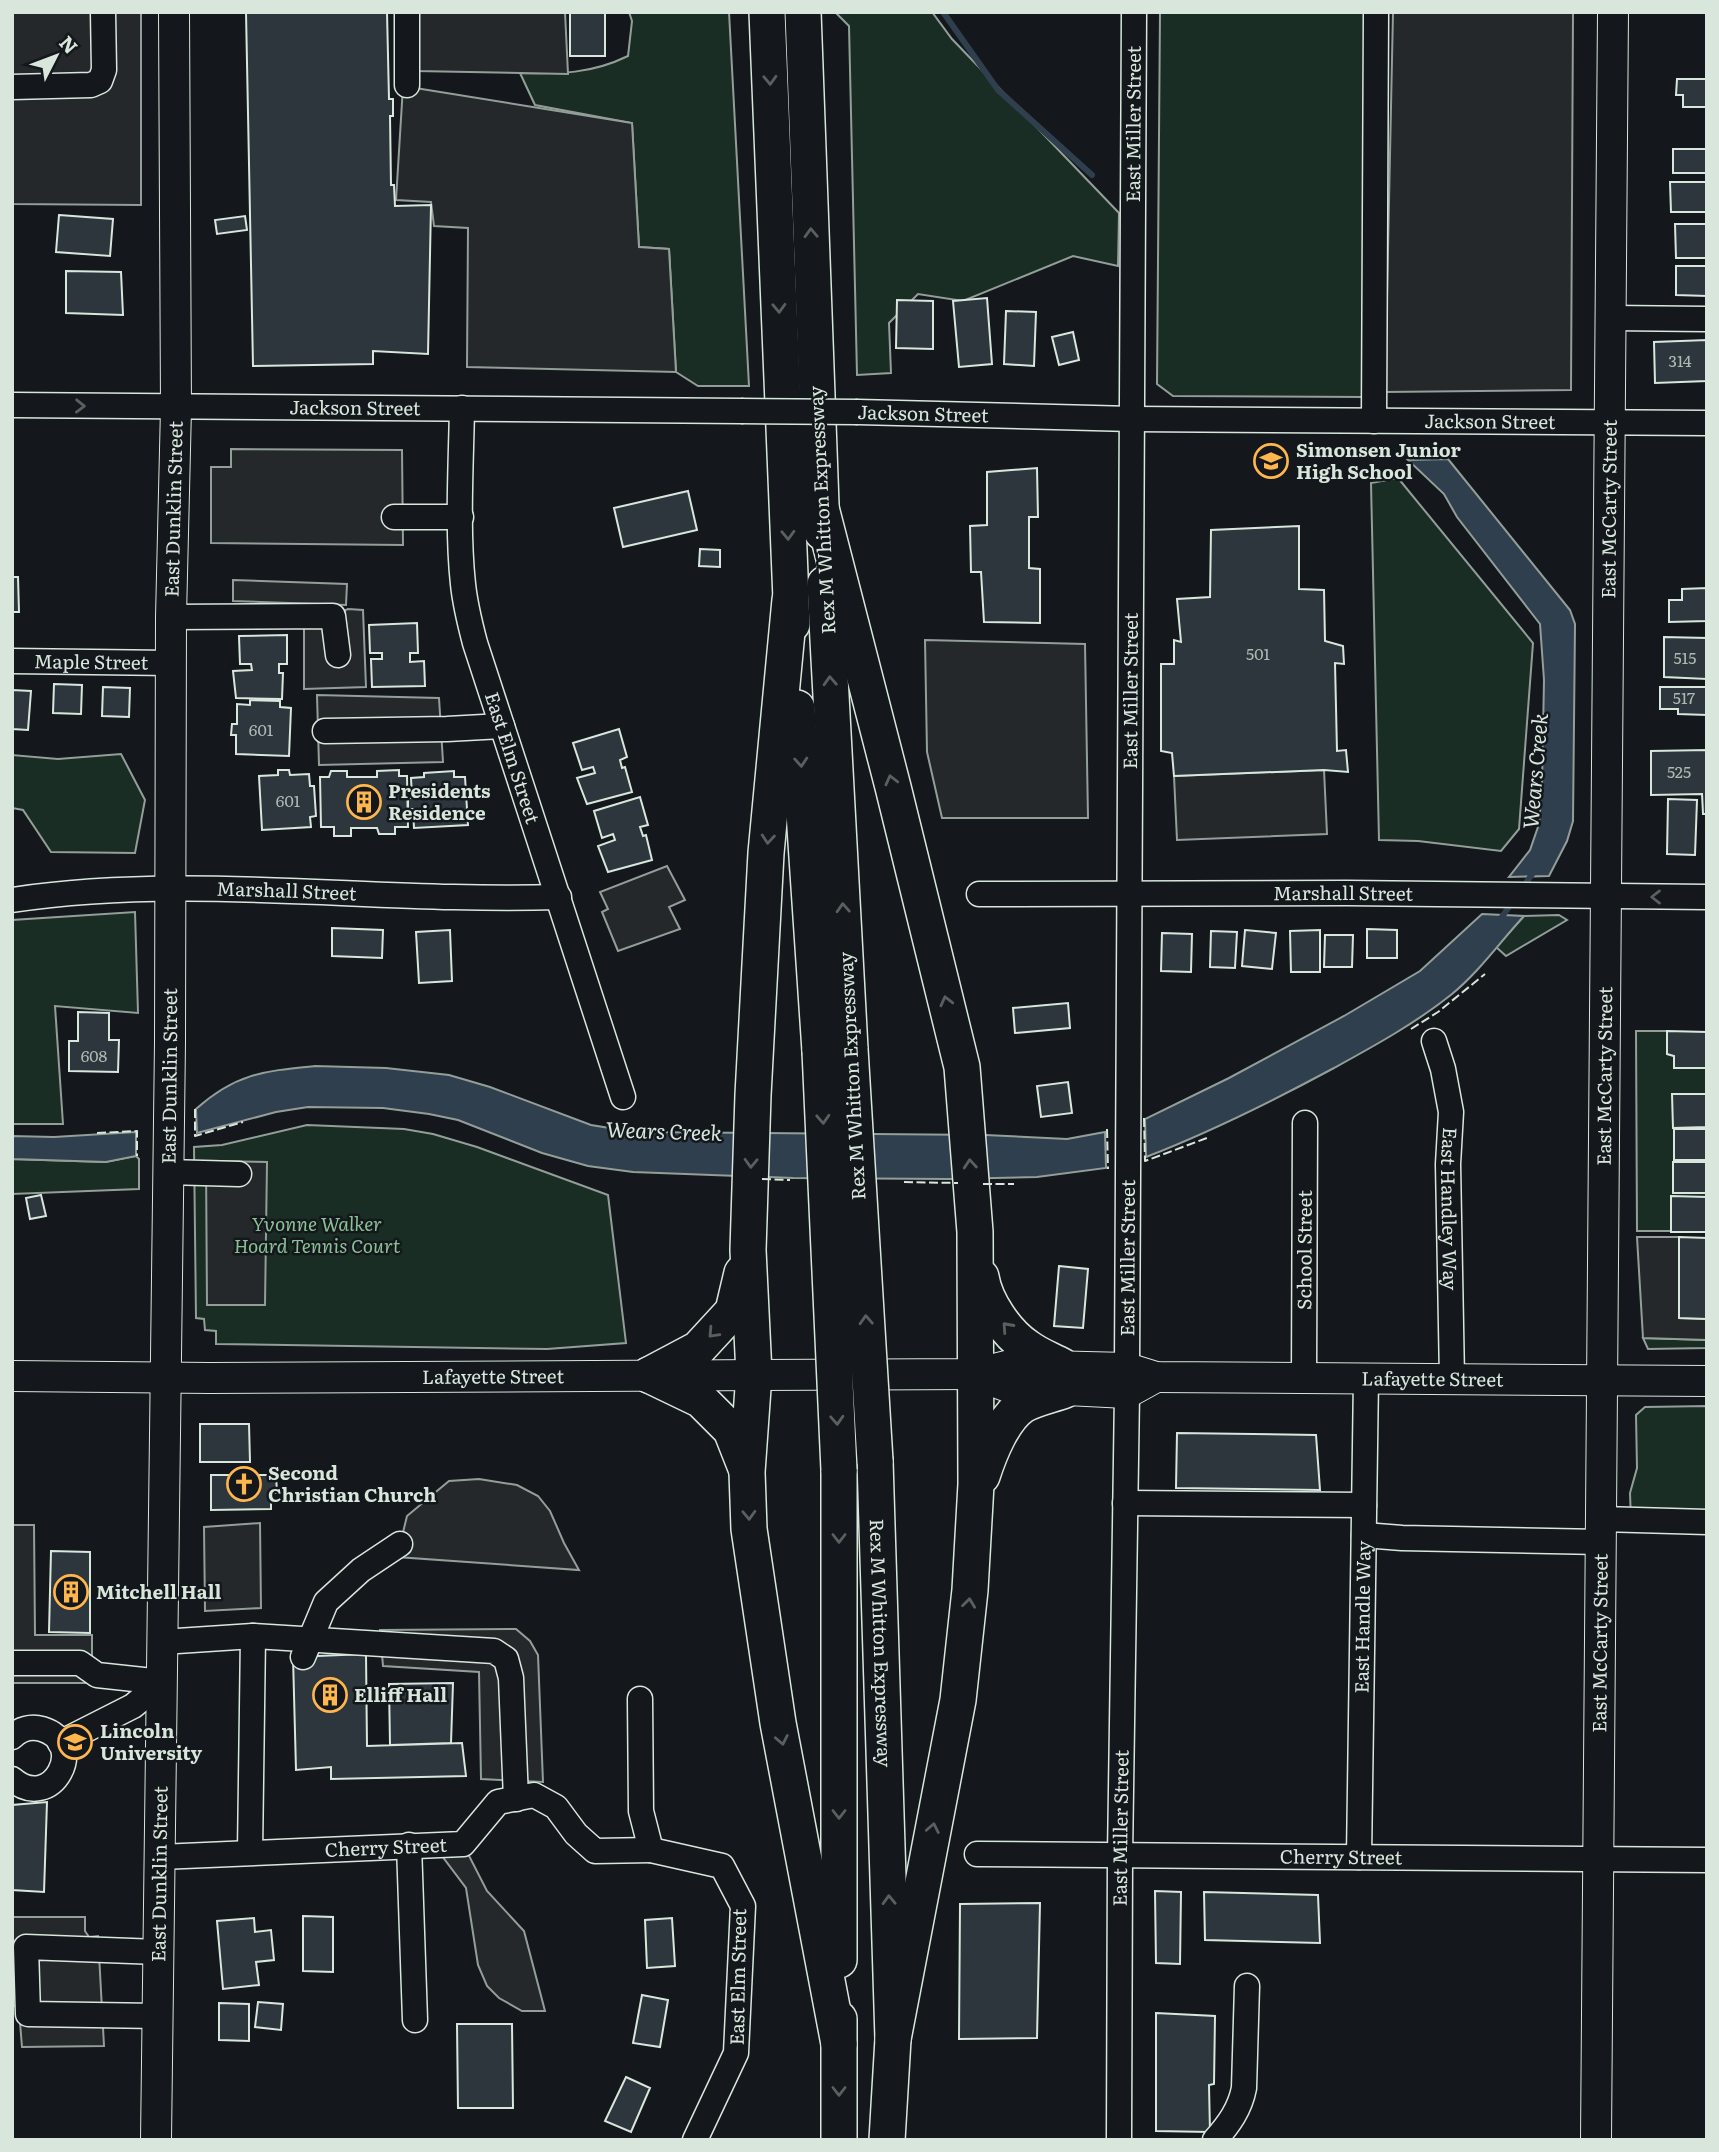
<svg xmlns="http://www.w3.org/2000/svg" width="1719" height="2152" font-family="Literata,serif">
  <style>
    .green { fill: #1a2d24; stroke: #939e99; stroke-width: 2 }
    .parking { fill: #24282b; stroke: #939e99; stroke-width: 2 }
    .water { fill: #2f3f4d; stroke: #939e99; stroke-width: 2 }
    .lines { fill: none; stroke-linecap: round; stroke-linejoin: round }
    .stream { stroke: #2f3f4d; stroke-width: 6 }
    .building { fill: #2c363c; stroke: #d8e6dc; stroke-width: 2 }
    .minor-casing { stroke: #d8e6dc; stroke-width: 27 }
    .major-casing { stroke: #d8e6dc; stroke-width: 32 }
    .highway-casing { stroke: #d8e6dc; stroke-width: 38 }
    .minor { stroke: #14181c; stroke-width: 24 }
    .major { stroke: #14181c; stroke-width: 30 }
    .highway { stroke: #14181c; stroke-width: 35 }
    .minor-bridge-casing { stroke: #d8e6dc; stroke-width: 27; stroke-linecap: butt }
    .highway-bridge-casing { stroke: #d8e6dc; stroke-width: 38; stroke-linecap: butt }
    .minor-bridge { stroke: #14181c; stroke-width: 24 }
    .highway-bridge { stroke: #14181c; stroke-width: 35 }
    .fence { stroke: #d8e6dc; stroke-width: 2; stroke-dasharray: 9 3.5; stroke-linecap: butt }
    .oneway { stroke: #59605f }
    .labels { text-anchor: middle; stroke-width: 5; stroke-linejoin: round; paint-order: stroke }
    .number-label { font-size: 16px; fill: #adbab4 }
    .street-label { font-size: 19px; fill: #d8e6dc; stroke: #14181c }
    .poi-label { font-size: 19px; font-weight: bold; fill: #d8e6dc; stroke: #14181c; text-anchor: start }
    .park-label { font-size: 19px; font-style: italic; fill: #8ac095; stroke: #14181c }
    .water-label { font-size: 21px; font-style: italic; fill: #d8e6dc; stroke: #14181c }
  </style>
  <rect width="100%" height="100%" fill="#14181c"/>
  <path class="green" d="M629 12H729L749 386H698L676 372 669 249 639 247 632 123 535 105 520 73C560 74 591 74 628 56L632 21Z
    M835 12H932L952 39 1119 213 1118 266 1073 256 963 301 918 294 889 323 891 373 857 375 849 26Z
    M1160 12H1371L1365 397 1173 396 1157 384Z
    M1398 478 1533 643 1519 829 1501 851 1418 841 1379 840 1371 483Z
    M121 754 145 800 135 853 51 852 23 810 12 808V755L58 759Z
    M135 912 138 1013 55 1006 63 1124H12V920Z
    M1559 915 1567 920 1506 956 1496 947 1524 916Z
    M1636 1031H1667V1054L1674 1056 1675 1067 1707 1068V1231H1637Z
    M307 1125 404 1129 433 1134 477 1147 608 1195 626 1343 547 1349 216 1344V1331L205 1330 204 1319 196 1318 194 1147 222 1145Z
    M136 1156 139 1159V1189L12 1194V1159L105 1162Z
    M1643 1338 1707 1340V1348L1648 1349Z
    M1707 1406V1521L1631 1520 1630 1493 1637 1468 1636 1415 1645 1407Z"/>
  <path class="parking" d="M12 12H141V205L12 204Z
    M416 12H565L568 74 416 71Z
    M1393 12H1573L1571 390 1385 392Z
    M403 86 632 123 639 247 669 249 676 372 467 367 468 228 434 226 431 202 396 200Z
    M231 449 402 450 403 545 211 543V467H231Z
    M233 580 347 584 346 605 233 601Z
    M348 609 363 610 366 687 304 689V628Z
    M925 640 1085 644 1088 818H942L927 752Z
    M317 695 439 698 443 762 319 765Z
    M1324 770 1327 834 1177 840 1174 776Z
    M667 866 685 900 669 907 680 929 618 951 602 912 608 909 600 892Z
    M206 1161 267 1162 265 1305H207Z
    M1637 1237H1679V1318L1707 1319V1340L1643 1338Z
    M479 1479 517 1485 538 1496 550 1511 564 1543 579 1570 397 1557 407 1516 449 1481Z
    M260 1523 261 1608 205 1611 204 1527Z
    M12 1525H34L35 1635H92V1683H12Z
    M516 1629 530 1641 538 1655 543 1782 481 1779 479 1672 383 1666 380 1630Z
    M433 1844H463L487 1891 524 1931 545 2011H522L499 1998 487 1986 478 1965 466 1888Z
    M12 1917H85V1931L89 1937 98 1936 104 2046 22 2047 19 2010 12 2003Z"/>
  <path class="water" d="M1448 459 1570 610 1575 624 1573 821 1567 841 1549 876 1509 877 1530 850 1539 824 1542 783 1544 680 1540 624 1457 517 1444 494 1408 460Z
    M1482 914 1524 916C1500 942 1479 972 1452 994 1416 1023 1374 1046 1334 1068 1271 1102 1213 1131 1146 1157L1145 1119 1229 1078 1344 1016 1420 971Z
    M315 1066 386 1068 449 1075 490 1087 591 1125 634 1132 985 1135 1067 1139 1105 1132 1106 1168 1037 1177 948 1179 793 1178 633 1172 588 1166 542 1153 458 1120 429 1114 383 1108 308 1107 276 1112 197 1133 196 1109C236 1073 265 1071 315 1066Z
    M136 1132V1156L106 1162 12 1159V1136L54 1137Z"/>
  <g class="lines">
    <path class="stream" d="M943 12 998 90 1092 175
      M1521 890 1535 870
      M1499 921 1513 901"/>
  </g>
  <path class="building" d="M246 12H387L389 99H393V116H390L391 185H394L395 206 431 205 428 354 373 351V364L253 366Z
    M570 12H605V56H570Z
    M1677 79H1707V107H1683V95H1676Z
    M1673 149H1707V173H1673Z
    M1670 182H1707V212H1671Z
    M59 215 113 219 110 256 56 252Z
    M245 216 247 230 217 234 215 220Z
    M1675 224H1707V258H1676Z
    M1676 266H1707V296L1676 295Z
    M66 271 121 272 123 315 66 313Z
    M987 298 992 364 959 367 953 301Z
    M897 300 933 301V349L896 348Z
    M1006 311 1036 312 1034 366 1004 364Z
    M1073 332 1079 360 1059 365 1052 337Z
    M1707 340V381L1655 383 1654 342Z
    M1037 468 1038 517H1029V568L1040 569V623L984 622 981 572H971L970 526 987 525V472Z
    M688 491 697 530 623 547 614 508Z
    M1299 526V589L1324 590 1325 641 1343 646 1344 664 1335 663 1337 751 1346 750 1348 772 1324 770 1174 776 1172 753 1161 751V664H1174V640L1181 642 1177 599 1210 597 1211 530Z
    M700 549 720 550V567L699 566Z
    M12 577H18L19 612H12Z
    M1707 588V621L1669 622V600H1682V589Z
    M417 623 418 653H410V662L424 661 425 686 372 687 371 659H382V653H370L369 625Z
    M287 635V664H279V673H283L282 699 236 698 233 671 252 670 251 664H240L239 636Z
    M1664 637 1707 638V679L1664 677Z
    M54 684 82 685 81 714 53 713Z
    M103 687 130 688 129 717 102 716Z
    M1660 687H1707V715L1678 714V709H1660Z
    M12 690 31 691 28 730 12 729Z
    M250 700 280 701V707L291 708 289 756 236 754V735H231L232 724H237V704L250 705Z
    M619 729 627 757 620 760 622 768 625 767 632 792 587 804 577 778 595 773 593 767 582 770 573 743Z
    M1707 750V814H1703L1702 794 1651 795V751Z
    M278 770H289L290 775 309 774 310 786H314L316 816 310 817 311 827 262 830 259 776 278 775Z
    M399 770V776H407L408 827H395V834H379L377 828H351V836H334V827H321L320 777H329L331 771H347V777H377V771Z
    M454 771V777H465L468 825 414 828 413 809H408V798H412L411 778 424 777V773Z
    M640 797 648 825 640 827 643 836 646 835 652 860 608 872 598 846 615 840 613 834 602 838 594 811Z
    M1668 799 1697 800 1695 855 1667 854Z
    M332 928 383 930 382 958 332 956Z
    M1367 929 1397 930V958H1367Z
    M450 930 452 981 419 983 416 932Z
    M1245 930 1276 933 1272 969 1242 966Z
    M1320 930V972H1291L1290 931Z
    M1211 931 1237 932 1235 968 1210 967Z
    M1162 933 1192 934 1191 972 1161 971Z
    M1325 935H1353L1352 967H1324Z
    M1068 1003 1070 1028 1015 1033 1013 1008Z
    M78 1012 109 1013V1040H119L118 1072 69 1071V1041H78Z
    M1667 1031 1707 1032V1068H1674V1056L1667 1054Z
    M1068 1082 1072 1113 1041 1117 1037 1086Z
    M1672 1094H1707V1127L1673 1128Z
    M1674 1129H1707V1160H1674Z
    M1673 1162H1707V1193H1673Z
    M41 1195 46 1216 30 1219 26 1198Z
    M1671 1196 1707 1197V1232H1671Z
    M1679 1237 1707 1238V1319L1679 1318Z
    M1059 1266 1088 1269 1083 1328 1054 1326Z
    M200 1424H249L250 1462H200Z
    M1177 1433 1316 1435 1320 1490 1176 1488Z
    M211 1475H276L277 1493H271V1509L211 1510Z
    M51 1551 90 1552V1633L49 1632Z
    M366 1654 367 1746 462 1743 466 1776 331 1779V1767L296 1770 293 1657Z
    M453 1683 451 1743 390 1745 389 1684Z
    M47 1802 44 1892 12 1890V1805Z
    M1155 1891 1181 1892 1180 1964 1156 1963Z
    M1204 1892 1318 1895 1320 1943 1205 1940Z
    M1040 1903 1037 2038 959 2039 960 1904Z
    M303 1916 333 1917V1972L303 1971Z
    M254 1918 255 1932 271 1930 274 1960 256 1962 259 1985 223 1989 217 1921Z
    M672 1918 675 1966 647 1968 645 1920Z
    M642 1995 668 2000 660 2047 633 2043Z
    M258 2002 283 2004 281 2030 255 2027Z
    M219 2003 249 2004V2041L219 2040Z
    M1156 2013 1215 2016 1214 2084 1209 2085 1210 2132 1156 2131Z
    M457 2024H512L513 2108H458Z
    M626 2077 650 2088 631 2132 605 2121Z"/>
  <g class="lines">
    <g class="minor-casing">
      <g id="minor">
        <path d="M407 85V12"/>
        <path d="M12 87 91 85 100 81 104 70 103 12"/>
        <path d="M1611 318 1707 319"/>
        <path id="s1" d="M12 405 741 411"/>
        <path id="s2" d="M462 408C461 464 457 529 463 584 465 604 470 624 475 643L623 1097"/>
        <path id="s3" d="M858 412 1132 419 1707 423"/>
        <path d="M1374 421 1376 12"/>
        <path d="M394 517H461"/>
        <path d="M171 617 333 616 338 655"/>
        <path id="s4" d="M12 661 171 663"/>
        <path d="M325 731 447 729 502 726"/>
        <path id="s5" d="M979 894 1347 893 1707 897"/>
        <path id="s6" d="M12 900C193 873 377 903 559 897"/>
        <path id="s7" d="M1434 1041 1443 1069 1451 1112 1448 1164 1452 1379"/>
        <path d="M167 1172 239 1174"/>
        <path id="s8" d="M1127 1368 1134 12"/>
        <path id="s9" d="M1304 1378 1305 1123"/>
        <path d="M1125 1503 1364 1505"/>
        <path d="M1601 1519 1707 1522"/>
        <path d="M1364 1535 1402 1538 1601 1542"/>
        <path d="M162 1642 253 1636 494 1651 506 1659 511 1678 516 1799"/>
        <path d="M303 1657 326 1602 361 1570 400 1544"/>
        <path d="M12 1663H80L97 1675 162 1682"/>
        <path d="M640 1699 641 1811 651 1850 722 1866 743 1906 736 2053 695 2140"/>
        <path d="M12 1737C20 1729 31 1726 42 1729 89 1743 52 1814 12 1779"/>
        <path d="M60 1743 133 1706 162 1682"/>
        <path d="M409 1845 415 2020"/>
        <path d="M250 1852 253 1636"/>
        <path id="s10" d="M977 1854 1707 1860"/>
        <path id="s11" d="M160 1857 463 1844 498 1802 534 1795 556 1807 576 1834 595 1851 651 1850"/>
        <path id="s12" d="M1359 1857 1366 1378"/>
        <path d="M158 2016 28 2014 26 1947 158 1952"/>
        <path id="s13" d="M1119 2140 1120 1856 1127 1393"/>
        <path d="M1215 2140C1229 2124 1240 2109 1244 2088L1247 1986"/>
      </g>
    </g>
    <g class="major-casing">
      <g id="major">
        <path d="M974 1374 1008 1387 1127 1393 1156 1377"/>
        <path id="s14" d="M12 1376 210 1378 974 1374 1010 1365 1127 1368 1156 1377 1707 1381"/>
        <path id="s15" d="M156 2140 170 1042 171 617 176 408 174 12"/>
        <path id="s16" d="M1596 2140 1613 12"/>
      </g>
    </g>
    <g class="highway-casing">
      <g id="highway">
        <path d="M767 12 792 624"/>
        <path d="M803 12 822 532"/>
        <path d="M821 508 893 787 962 1067 975 1232 976 1484 970 1590 958 1700 893 2039"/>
        <path d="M825 584 850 1049"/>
        <path d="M790 600 766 853 753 1095 748 1250 754 1374 747 1472 749 1529 778 1723 839 2044"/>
        <path d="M797 708 820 1051"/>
        <path d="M981 1277C985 1302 1006 1333 1027 1347 1037 1355 1051 1360 1062 1366"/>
        <path d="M649 1375 698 1349 733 1311 742 1273"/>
        <path d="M649 1375 701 1400 731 1430 746 1468"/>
        <path id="s17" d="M875 1461 893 2039 887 2140"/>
        <path d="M982 1476C989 1454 1003 1418 1023 1405 1036 1398 1052 1395 1065 1390"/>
        <path d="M839 1960V1470"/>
        <path d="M839 2019V2140"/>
      </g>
    </g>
    <use href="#minor" class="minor"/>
    <use href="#major" class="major"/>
    <use href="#highway" class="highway"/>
    <g class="minor-bridge-casing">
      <path id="minor-bridge" d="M741 411 858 412"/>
    </g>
    <g class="highway-bridge-casing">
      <path id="highway-bridge" d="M850 1049 875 1461
        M820 1051 839 1470"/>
    </g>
    <use href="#minor-bridge" class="minor-bridge"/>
    <use href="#highway-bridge" class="highway-bridge"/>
    <path class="fence" d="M1411 1029 1438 1012 1485 974
      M195 1109V1136L243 1122
      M1144 1118 1145 1161 1207 1138
      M1107 1129 1108 1169
      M97 1133 137 1131V1156
      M762 1179 790 1180
      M904 1182 958 1183
      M983 1184H1014"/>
  </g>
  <defs><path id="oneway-chevron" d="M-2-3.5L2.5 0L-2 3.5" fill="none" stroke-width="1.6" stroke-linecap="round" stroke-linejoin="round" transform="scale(1.75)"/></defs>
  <g class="oneway">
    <use href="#oneway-chevron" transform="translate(770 80) rotate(88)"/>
    <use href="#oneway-chevron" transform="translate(811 233) rotate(-92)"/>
    <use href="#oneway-chevron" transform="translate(779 308) rotate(88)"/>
    <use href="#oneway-chevron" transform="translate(80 406) rotate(1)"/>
    <use href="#oneway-chevron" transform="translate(788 535) rotate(88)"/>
    <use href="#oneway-chevron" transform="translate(830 681) rotate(-93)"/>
    <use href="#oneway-chevron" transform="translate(801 762) rotate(86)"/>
    <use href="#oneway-chevron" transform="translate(891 780) rotate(-104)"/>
    <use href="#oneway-chevron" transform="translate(768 839) rotate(95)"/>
    <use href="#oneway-chevron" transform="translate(1656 897) rotate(180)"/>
    <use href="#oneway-chevron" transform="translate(843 908) rotate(-93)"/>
    <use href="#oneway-chevron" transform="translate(946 1001) rotate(-104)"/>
    <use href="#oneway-chevron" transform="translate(823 1119) rotate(87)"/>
    <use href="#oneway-chevron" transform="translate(751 1163) rotate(92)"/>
    <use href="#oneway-chevron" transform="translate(970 1164) rotate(-95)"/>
    <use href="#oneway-chevron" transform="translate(866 1320) rotate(-93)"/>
    <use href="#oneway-chevron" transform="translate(1007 1327) rotate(-132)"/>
    <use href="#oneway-chevron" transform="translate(713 1333) rotate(133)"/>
    <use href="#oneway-chevron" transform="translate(837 1420) rotate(87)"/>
    <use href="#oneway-chevron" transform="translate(749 1515) rotate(88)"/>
    <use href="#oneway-chevron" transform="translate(839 1538) rotate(90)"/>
    <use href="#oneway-chevron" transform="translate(969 1603) rotate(-83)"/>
    <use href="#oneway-chevron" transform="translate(782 1740) rotate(79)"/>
    <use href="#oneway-chevron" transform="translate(839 1814) rotate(90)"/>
    <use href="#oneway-chevron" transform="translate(933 1828) rotate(-79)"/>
    <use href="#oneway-chevron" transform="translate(889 1900) rotate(-92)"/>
    <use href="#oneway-chevron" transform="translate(839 2091) rotate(90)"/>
  </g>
  <defs>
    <g id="school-ring" transform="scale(1.75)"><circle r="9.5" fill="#14181c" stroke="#ffb74d" stroke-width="1.5"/><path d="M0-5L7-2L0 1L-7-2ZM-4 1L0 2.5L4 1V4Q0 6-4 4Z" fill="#ffb74d"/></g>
    <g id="building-ring" transform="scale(1.75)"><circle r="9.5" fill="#14181c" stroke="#ffb74d" stroke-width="1.5"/><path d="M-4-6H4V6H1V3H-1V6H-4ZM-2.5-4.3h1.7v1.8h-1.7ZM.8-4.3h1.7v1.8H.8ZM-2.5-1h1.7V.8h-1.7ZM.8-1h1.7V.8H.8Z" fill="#ffb74d"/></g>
    <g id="church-ring" transform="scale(1.75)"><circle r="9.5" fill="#14181c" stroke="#ffb74d" stroke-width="1.5"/><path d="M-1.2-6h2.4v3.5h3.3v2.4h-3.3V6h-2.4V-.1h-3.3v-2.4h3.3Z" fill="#ffb74d"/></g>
    <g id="university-ring" transform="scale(1.75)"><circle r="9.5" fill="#14181c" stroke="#ffb74d" stroke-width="1.5"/><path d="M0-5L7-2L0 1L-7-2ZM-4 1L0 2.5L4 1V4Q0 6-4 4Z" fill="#ffb74d"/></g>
  </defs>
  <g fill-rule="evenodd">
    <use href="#school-ring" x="1271" y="461"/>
    <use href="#building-ring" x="364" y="802"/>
    <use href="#church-ring" x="244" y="1484"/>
    <use href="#building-ring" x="71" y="1592"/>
    <use href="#building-ring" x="330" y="1695"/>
    <use href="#university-ring" x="75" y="1742"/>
  </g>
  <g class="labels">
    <g class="number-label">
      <text x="1680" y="367">314</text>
      <text x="1258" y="660">501</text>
      <text x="1685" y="664">515</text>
      <text x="1684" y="704">517</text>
      <text x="261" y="736">601</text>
      <text x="1679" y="778">525</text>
      <text x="288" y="807">601</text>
      <text x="94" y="1062">608</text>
    </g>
    <g class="street-label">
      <text dy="7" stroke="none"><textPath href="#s8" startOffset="1244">East Miller Street</textPath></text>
      <text dy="7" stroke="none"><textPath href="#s1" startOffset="343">Jackson Street</textPath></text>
      <text dy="7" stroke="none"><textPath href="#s3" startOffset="65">Jackson Street</textPath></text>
      <text dy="7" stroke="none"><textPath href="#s3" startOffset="632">Jackson Street</textPath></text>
      <text dy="7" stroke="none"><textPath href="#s15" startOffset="1631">East Dunklin Street</textPath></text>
      <text dy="7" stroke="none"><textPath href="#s16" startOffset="1631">East McCarty Street</textPath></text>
      <text transform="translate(822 510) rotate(-93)" y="7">Rex M Whitton Expressway</text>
      <text dy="7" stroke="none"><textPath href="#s4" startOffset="79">Maple Street</textPath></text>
      <text dy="7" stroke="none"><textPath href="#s8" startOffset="677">East Miller Street</textPath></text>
      <text dy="7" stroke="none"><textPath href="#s2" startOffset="357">East Elm Street</textPath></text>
      <text dy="7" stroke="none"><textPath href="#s6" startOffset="275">Marshall Street</textPath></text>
      <text dy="7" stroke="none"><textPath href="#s5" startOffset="364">Marshall Street</textPath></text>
      <text dy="7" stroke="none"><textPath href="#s15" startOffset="1064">East Dunklin Street</textPath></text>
      <text transform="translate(852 1076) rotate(-93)" y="7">Rex M Whitton Expressway</text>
      <text dy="7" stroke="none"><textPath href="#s16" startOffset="1064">East McCarty Street</textPath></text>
      <text dy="7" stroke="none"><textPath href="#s7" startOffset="170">East Handley Way</textPath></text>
      <text dy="7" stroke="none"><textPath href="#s9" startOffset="128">School Street</textPath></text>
      <text dy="7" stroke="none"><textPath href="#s8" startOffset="110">East Miller Street</textPath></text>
      <text dy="7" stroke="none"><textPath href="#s14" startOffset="481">Lafayette Street</textPath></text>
      <text dy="7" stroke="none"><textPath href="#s14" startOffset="1423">Lafayette Street</textPath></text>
      <text dy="7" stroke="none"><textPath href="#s12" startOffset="240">East Handle Way</textPath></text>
      <text dy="7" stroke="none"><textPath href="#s17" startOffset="182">Rex M Whitton Expressway</textPath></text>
      <text dy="7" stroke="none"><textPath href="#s16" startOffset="497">East McCarty Street</textPath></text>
      <text dy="7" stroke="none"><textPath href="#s13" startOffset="312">East Miller Street</textPath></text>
      <text dy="7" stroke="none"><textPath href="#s11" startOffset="226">Cherry Street</textPath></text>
      <text dy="7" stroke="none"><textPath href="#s10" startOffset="364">Cherry Street</textPath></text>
      <text dy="7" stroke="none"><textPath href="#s15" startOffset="266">East Dunklin Street</textPath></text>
      <text transform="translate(738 1977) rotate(-89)" y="7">East Elm Street</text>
    </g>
    <g class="poi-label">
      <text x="1296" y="457">Simonsen Junior<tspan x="1296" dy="22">High School</tspan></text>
      <text x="388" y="798">Presidents<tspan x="388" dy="22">Residence</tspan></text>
      <text x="268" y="1480">Second<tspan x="268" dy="22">Christian Church</tspan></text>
      <text x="96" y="1599">Mitchell Hall</text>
      <text x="354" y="1702">Elliff Hall</text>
      <text x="100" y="1738">Lincoln<tspan x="100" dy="22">University</tspan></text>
    </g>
    <g class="park-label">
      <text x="317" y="1231">Yvonne Walker<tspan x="317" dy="22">Hoard Tennis Court</tspan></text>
    </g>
    <g class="water-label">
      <text transform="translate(1536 771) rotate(-85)" y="7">Wears Creek</text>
      <text transform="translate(664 1132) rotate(2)" y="7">Wears Creek</text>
    </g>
  </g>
  <rect width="1719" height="2152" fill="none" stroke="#d8e6dc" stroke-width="28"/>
  <g transform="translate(56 56) rotate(48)" stroke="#14181c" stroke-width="5" paint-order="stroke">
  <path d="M0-5L12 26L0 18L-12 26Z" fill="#d8e6dc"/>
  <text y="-10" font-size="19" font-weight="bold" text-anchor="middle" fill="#d8e6dc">N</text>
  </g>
</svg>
